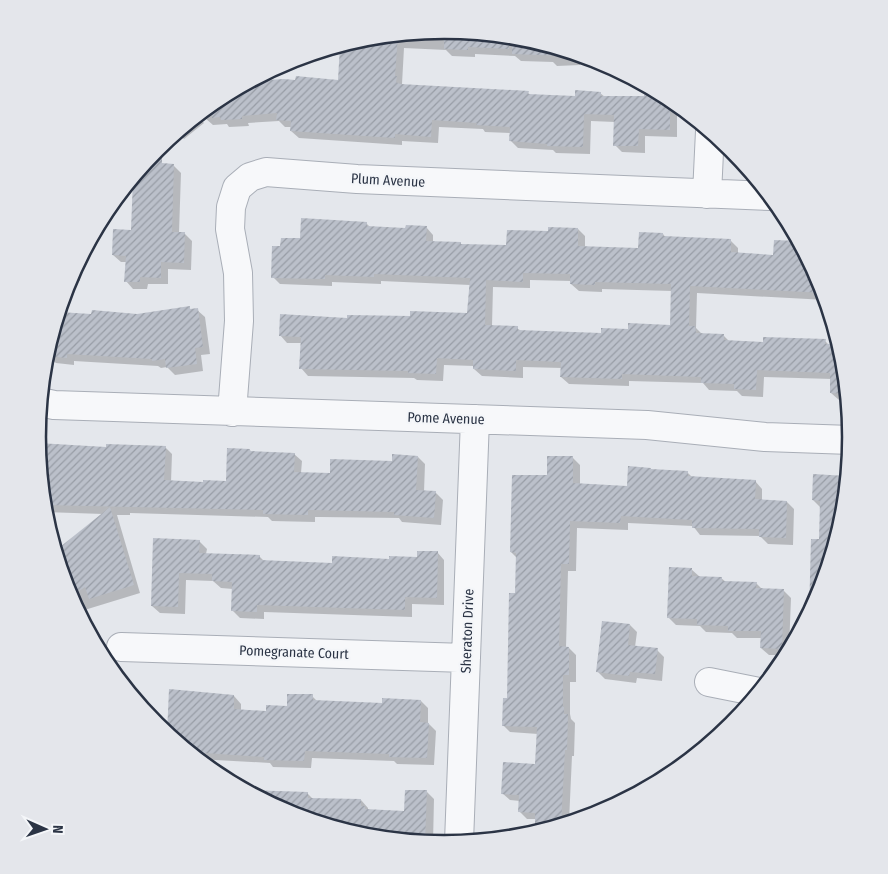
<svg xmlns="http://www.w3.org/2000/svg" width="888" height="874" font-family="'Fira Sans Condensed',sans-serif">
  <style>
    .shadow { fill: #0003; fill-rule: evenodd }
    .building { fill: url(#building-hatch); fill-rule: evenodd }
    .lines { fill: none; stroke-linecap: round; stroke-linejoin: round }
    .minor-casing { stroke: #a9aeb7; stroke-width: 30 }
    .minor { stroke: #f7f8fa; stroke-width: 28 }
    .labels { text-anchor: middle; stroke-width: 4.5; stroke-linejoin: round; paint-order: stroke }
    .street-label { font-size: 14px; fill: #2b3445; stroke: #f4f6f9 }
    .rim { fill: none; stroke: #2b3445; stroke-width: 2.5 }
  </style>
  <defs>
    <pattern id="building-hatch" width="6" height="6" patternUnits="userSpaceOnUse" patternTransform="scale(1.25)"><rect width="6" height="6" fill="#bbc0ca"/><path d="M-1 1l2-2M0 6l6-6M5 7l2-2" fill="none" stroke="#989da6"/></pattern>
  </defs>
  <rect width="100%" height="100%" fill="#e4e7ec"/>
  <path class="shadow" d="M444 30 524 38 596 60 580 61V65L557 66 553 62 521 61 515 56 475 54V57L452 56 446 50 404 48 402 84 403 85 528 93 531 95 576 97 600 93 605 97 645 98V89H653L677 104V137L645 136V153L622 152 615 145V122L591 121 590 154 556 153 553 150 518 148 511 141V133L485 132 483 129 439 127 438 143 402 141V145L299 138 291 131 292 127H285L279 121 248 123 249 126 229 127 227 124 213 125 205 118V109L218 98 339 81 341 49 331 48 365 38Z
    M197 115 204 123 184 139 177 132Z
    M144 164 173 165 181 173 179 233 185 234 192 241 191 270 168 269V284H148L147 289H133L126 281 127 262H121L113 255 132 232 134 176Z
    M366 223 371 228 407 229 426 227 433 235V242L462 245 507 247 549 232 578 229 585 236V247L639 249 663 234 666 238 731 241 738 248V254L774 256 798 242 820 282 826 300 697 293 696 328 703 335 724 336 730 342 764 344 825 341 829 345H839L843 358 847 400H839L831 393 832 379 764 377 763 397 742 396 737 391 709 390 703 383 629 381V386L569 384 561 377 562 368 523 367V378L482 376 474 369V366L444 365 443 381 417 380 414 378 308 376 301 368 302 343H287L280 335 348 319 469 314 470 285 381 281V284L332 282V286L280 284 273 277 282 248 302 240ZM530 280 571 281V284L579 291 602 292V289L672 291 671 326 602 335 521 331 517 328 492 326 493 287 530 288Z
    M81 257 80 281H68Z
    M189 308 192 310H197L205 317 210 354 201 355 203 371 175 375 167 367 161 368 158 366 74 361V365L56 363 52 360 45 359 58 313 93 316 137 315Z
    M38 444 107 449 165 447 172 454 171 482 204 483 228 482 250 450 252 453 294 454 302 461 301 473 331 474 393 462V455L418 457 425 464 424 492H435L443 500 441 525 402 522 399 518 320 517H315V522L272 521 268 517 130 513V515H117L140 593 78 612 68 592 59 563 103 514 44 512Z
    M573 458 580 465V485L628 487 653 471 687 472 692 477 755 481 762 489V501L787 502 794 509 793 545 768 544 760 536 700 535 693 526 628 523V530L577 528 576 571H568L566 648H569L576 655V682H570V714L571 719 575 723 574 756H572L569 822 536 832V819H527L519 811 520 801 510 800 502 793 536 765 538 734 510 732 503 725 508 699 516 595 517 558 511 552 548 476Z
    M815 476 847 477 843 517 820 593 821 508 813 500Z
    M199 541 207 549 206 554 259 556 264 561 333 564 418 558 437 552 444 560V605L412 604V617L264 612V619L240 618 232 610 233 589 221 588 213 581 186 580 185 614 160 613 152 606Z
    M691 569 700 577 721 578 726 582 756 583 763 590H783L791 598 789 650 786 655H769L761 648 762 638H737L732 633 706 632 700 626 676 625 669 618Z
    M630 625 637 632 635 647 657 650 664 657 662 681 637 678 636 683 605 679 598 672Z
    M234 696 241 704V711L267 713 288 707 312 696 318 702 383 705 421 701 428 708V723L436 731 434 765 397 764 394 761 312 758 311 768 273 767 270 763 197 759 155 723 169 724Z
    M427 792 434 799 433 843 364 836 288 813 308 794 313 799 361 800 368 808V810L406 812Z"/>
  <path class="building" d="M444 30 510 36 509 49 468 47V50L444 49Z
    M398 35 395 76H397L396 82 400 84 529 91 528 94 575 96V90L601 92V96H644V85L670 99V130L639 129 638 146H613L614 115 584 114 583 147 547 146V144L509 141 510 127 476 125 477 123 432 120 431 137 395 134V138L290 131 291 121 276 120 277 113 242 116V119L221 120 220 117 212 118 211 105 218 98 250 81 284 79 295 80 296 76 338 80 340 45 365 38Z
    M512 37 524 38 567 51 566 56 512 54Z
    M149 158H162V163L174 164 172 232H185L184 263 161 262V278L140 277V282H124L126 256 112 255 113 229 131 230 133 178Z
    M301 218 367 222V226L405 228 406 225 427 226 426 241 461 242V244L506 245 507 230 548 231V227L578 228V246L638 248 639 232 663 233V236L731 239V252L773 255 774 240 798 241 820 282 824 293 690 286 689 326H695L696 333 724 334V340L763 342V337L826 339 825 344H831V341L838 340 843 358 847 394 830 393V373L757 370 756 390 734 389V384L701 383V377L622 374V379L560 377 561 362 516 360V371L473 369V360L437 358 436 374 408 373V371L299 369 301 337 279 336 280 314 347 318V315L410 316V311L467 313 470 278 374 274V277L325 275V279L271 278 272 246H280L281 238H300ZM523 273 570 274V284L595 285V282L671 284 670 325 628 323V329L601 328V333L518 330V326L485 325 486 280 523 282Z
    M190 306V309L198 308 203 347 195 348 197 364 166 368 165 359 152 361V359L67 354V358L47 356 48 348 59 312 91 314 92 310 137 314Z
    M38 443 106 447V444L166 446 164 480 203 482V480L226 481 227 448 250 449V451L295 453 294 472 330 473V459L392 461V454L418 456 416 490 436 491 434 518 394 515V512L312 510H308V515L263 514V510L44 505Z
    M547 456H573V483L627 486 628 466 651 468V469L688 471V476L756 480 755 499 787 501 786 538 759 537V529L692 528V520L621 516 620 523 570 521 569 564H561L559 646 569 647V675H563V707H564V714H568L567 750H565L561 825 535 833V813L518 812 519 795 501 794 503 762 535 764 537 727 502 726 503 698H507L509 593H515L516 553 510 552 512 475H547Z
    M813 474 847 476 843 517 820 593 809 614 811 539H819L820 501 812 500Z
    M110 507 134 585 89 599 85 587 70 597 55 551Z
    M153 538 200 540 199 553 260 555V560L332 563V556L389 559V556L417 557V551H438L437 598 405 597V610L257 605V612L231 611 232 582 212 581V574L179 573 178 607 151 606Z
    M669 567 692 568V576L722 577V581L757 582 756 588 784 589 782 649 760 648 761 631H728V626L697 625V619L667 618Z
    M602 621 630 624 628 645 658 648 655 674 630 672 629 676 596 672Z
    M169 689 234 695V709L266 711V705L287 706V694H313V700L382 703V698L421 700 420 722 429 723 427 758 389 757V754L305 751 304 761 264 760V757L190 752 167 734Z
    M245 790 308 792V798L361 799V806H365V809L404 811 405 790H427L425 842 364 836 288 813Z"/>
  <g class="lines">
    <g class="minor-casing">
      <path id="minor" d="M707 194 710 131
        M40 402 54 405 647 425 765 437 851 440
        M232 412 239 321 238 273 230 229 231 207 237 188 250 177 266 172 357 179 770 196
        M121 647 466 658
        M709 682 759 692
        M459 842 475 419"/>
    </g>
    <use href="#minor" class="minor"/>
  </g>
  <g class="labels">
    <g class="street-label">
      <text transform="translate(388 180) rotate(3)" y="5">Plum Avenue</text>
      <text transform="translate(446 418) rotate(2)" y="5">Pome Avenue</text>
      <text transform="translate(467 631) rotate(-88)" y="5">Sheraton Drive</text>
      <text transform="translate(294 652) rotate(2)" y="5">Pomegranate Court</text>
    </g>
  </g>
  <path d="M0 0H888V874H0ZM46 437a398 398 0 1 1 796 0a398 398 0 1 1-796 0Z" fill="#e4e6eb" fill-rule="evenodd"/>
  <path class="rim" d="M46 437a398 398 0 1 1 796 0a398 398 0 1 1-796 0Z"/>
  <g transform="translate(45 829) rotate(92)" stroke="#f4f6f9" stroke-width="4" paint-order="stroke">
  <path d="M0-4L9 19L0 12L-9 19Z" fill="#2b3445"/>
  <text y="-8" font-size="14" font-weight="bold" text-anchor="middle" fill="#2b3445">N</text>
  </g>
</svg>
